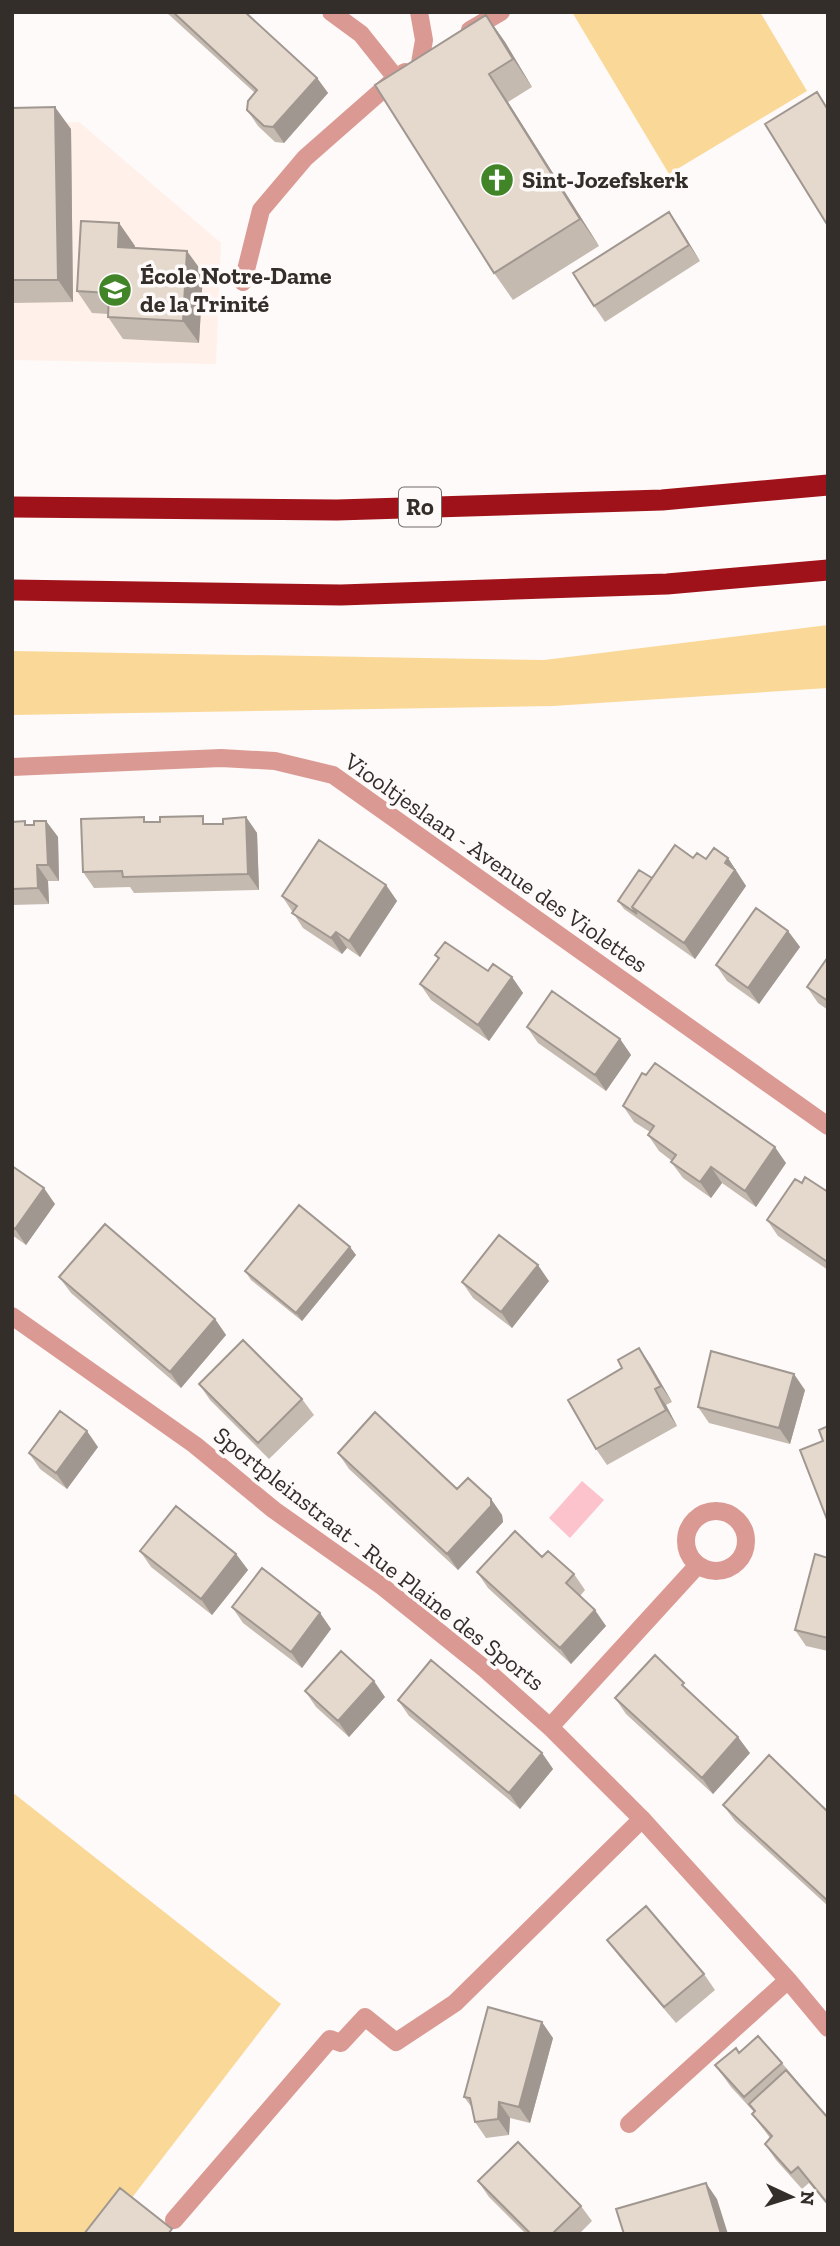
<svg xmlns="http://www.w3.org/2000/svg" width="840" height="2246" font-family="'Zilla Slab',serif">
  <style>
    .built { fill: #fff0e9 }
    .green { fill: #fad898 }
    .water { fill: #fdc3cd }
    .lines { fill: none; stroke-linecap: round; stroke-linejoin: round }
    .service { stroke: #da9a93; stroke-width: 18 }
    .minor { stroke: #da9a93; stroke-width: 18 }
    .motorway { stroke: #a0121a; stroke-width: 21 }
    .wall { fill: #c5bab0 }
    .shaded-wall { fill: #a09790 }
    .building { fill: #e5d8cd; stroke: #a09790; stroke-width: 2 }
    .labels { text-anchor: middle; stroke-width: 7; stroke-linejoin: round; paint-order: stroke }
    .shield { fill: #fefaf9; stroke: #716b69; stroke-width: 2 }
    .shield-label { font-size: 23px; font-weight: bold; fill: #342e2b }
    .poi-label { font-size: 24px; font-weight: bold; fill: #342e2b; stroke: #fefaf9; text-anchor: start }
    .street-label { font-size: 24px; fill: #342e2b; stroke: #fefaf9 }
  </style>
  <rect width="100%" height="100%" fill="#fefaf9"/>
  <path class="built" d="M79 122 221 243 216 364 12 360V124Z"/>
  <path class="green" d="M572 12H760L807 91 669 174Z
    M828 625V688L553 706 12 715V651L544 660Z
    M12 1792 281 2004 104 2234H12Z"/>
  <path class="water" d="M582 1481 604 1500 570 1538 549 1518Z"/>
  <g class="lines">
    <path class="service" d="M331 12 361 34 396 78 405 72
      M419 12 424 40 420 63
      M470 30 501 12
      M243 282 261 210 305 158 396 78
      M174 2220 330 2039 341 2043 365 2017 396 2042 455 2003 642 1819"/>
    <path class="minor" d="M12 767 221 758 275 761 333 775 828 1126
      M12 1316 195 1445 274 1510 383 1587 485 1669 550 1727 642 1819 788 1980 828 2028
      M686 1541a30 30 0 1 1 60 0a30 30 0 1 1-60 0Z
      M550 1727 697 1566
      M629 2124 788 1980"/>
    <path class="motorway" d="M12 507 337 510 662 500 828 485
      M12 590 341 595 667 584 828 570"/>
  </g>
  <path class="wall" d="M166 12H245L317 78 328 93 284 143 275 142 258 126 247 110 255 93Z
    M486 15 505 42 532 87 508 102 599 246 513 300 494 273Z
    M12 108 71 129 73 302 12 303Z
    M669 212 700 261 605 322 594 306Z
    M119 223 135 246V248L203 273 199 343 123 339 108 317V314L92 313 77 291Z
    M246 817 257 833 259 890 134 893 130 887 94 888 83 872 147 822 223 824Z
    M46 821 58 837 59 881H48L49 904 12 905V822L27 825H34Z
    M728 858 746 886 695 959 624 909 618 901 652 878 706 859Z
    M386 885 397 901 360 957 347 948 342 954 303 928 282 896Z
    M788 931 800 947 759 1004 727 981 716 965Z
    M435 955 512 977 523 993 489 1041 431 1000 420 984 438 959Z
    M828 957V1010L818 1003 807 987Z
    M527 1027 620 1039 631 1055 606 1091 538 1043Z
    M623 1106 786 1163 756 1207 722 1183 711 1198 683 1178 671 1162 672 1161 659 1151 648 1135 650 1132 634 1122Z
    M12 1166 55 1204 26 1245 12 1235Z
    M802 1183 828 1192V1270L778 1236 767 1220Z
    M350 1247 356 1255 302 1321 251 1280 245 1271Z
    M59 1277 215 1319 226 1335 181 1388 71 1293Z
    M549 1281 512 1328 473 1298 462 1282Z
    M639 1348 650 1364 672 1402 666 1405 677 1426 607 1465 596 1449 622 1368Z
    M199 1384 302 1399 314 1415 269 1459 210 1400Z
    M805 1390 790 1444 709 1423 698 1407Z
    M98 1447 67 1489 40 1469 29 1453Z
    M338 1453 491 1499 502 1515 503 1522 458 1570 349 1469Z
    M140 1551 236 1554 248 1570 212 1615 151 1567Z
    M542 1557 574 1574 585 1590 580 1596 606 1626 571 1664 488 1588 477 1572Z
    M828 1558V1651L806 1646 795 1630Z
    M232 1607 320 1613 331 1629 302 1668 243 1623Z
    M305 1691 385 1697 349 1737 316 1707Z
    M615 1698 750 1753 713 1794 626 1714Z
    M398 1700 542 1753 553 1769 520 1809 409 1716Z
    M723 1805 828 1812V1906L735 1821Z
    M607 1940 704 1974 715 1990 676 2023 619 1956Z
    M553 2038 530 2123 510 2118 509 2135 486 2138 475 2122 473 2109 464 2097Z
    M782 2063 828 2118V2206L809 2183 802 2189 776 2160 765 2144 770 2138 752 2114 754 2112 731 2087 715 2065Z
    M478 2181 581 2206 592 2221 579 2234H526L489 2197Z"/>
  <path class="shaded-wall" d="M486 15 505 42 532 87 513 59Z
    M489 74 508 102 599 246 580 219Z
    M317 78 328 93 284 143 273 127Z
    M55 107 71 129 73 302 58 280Z
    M669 212 680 228 700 261 689 245Z
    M119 223 135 246 133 269 118 247Z
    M187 251 203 273 199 343 183 321Z
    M246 817 257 833 259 890 248 874Z
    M46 821 58 837 59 881 48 865Z
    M728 858 746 886 695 959 684 943Z
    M37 865 48 881 49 904 38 888Z
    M386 885 397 901 360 957 349 941Z
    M788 931 800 947 759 1004 748 988Z
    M336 932 347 948 342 954 331 938Z
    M512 977 523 993 489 1041 478 1025Z
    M620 1039 631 1055 606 1091 595 1075Z
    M775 1147 786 1163 756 1207 745 1191Z
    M711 1167 722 1183 711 1198 700 1182Z
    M44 1188 55 1204 26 1245 15 1229Z
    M350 1247 356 1255 302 1321 296 1313Z
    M538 1265 549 1281 512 1328 501 1312Z
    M215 1319 226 1335 181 1388 170 1372Z
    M639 1348 650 1364 672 1402 661 1386Z
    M794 1374 805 1390 790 1444 779 1428Z
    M655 1389 666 1405 677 1426 666 1410Z
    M87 1431 98 1447 67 1489 56 1473Z
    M491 1499 502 1515 503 1522 458 1570 447 1554Z
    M236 1554 248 1570 212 1615 201 1599Z
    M595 1610 606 1626 571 1664 560 1648Z
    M320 1613 331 1629 302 1668 291 1652Z
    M374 1681 385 1697 349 1737 338 1721Z
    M738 1737 750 1753 713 1794 702 1778Z
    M542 1753 553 1769 520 1809 509 1793Z
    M542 2022 553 2038 530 2123 519 2107Z
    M499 2102 510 2118 509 2135 498 2119Z
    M706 2183 717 2199 728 2234H721Z"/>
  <path class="building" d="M173 12H245L317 78 273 127 264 126 247 110 248 101 257 90Z
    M486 15 513 59 489 74 580 219 494 273 375 85Z
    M817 92 828 110V226L765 124Z
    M55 107 58 280H12V108Z
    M669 212 689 245 594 306 573 273Z
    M81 221 119 223 118 247 187 251 183 321 108 317 109 293 77 291Z
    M203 816V824H223V819L246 817 248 874 123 877 122 871 83 872 81 819 144 817V822H160V817Z
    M25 821V825H34V821H46L48 865H37L38 888 12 889V822Z
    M319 840 386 885 349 941 336 932 331 938 292 913 297 906 282 896Z
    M675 845 693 858 697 853 706 859 714 848 728 858 725 863 735 870 684 943 632 907Z
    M639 870 652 878 632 907 637 914 618 901Z
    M756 908 788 931 748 988 716 965Z
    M445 942 488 971 493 964 512 977 478 1025 420 984 439 958 435 955Z
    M828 957V1001L807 987Z
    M552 991 620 1039 595 1075 527 1027Z
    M655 1063 775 1147 745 1191 711 1167 700 1182 671 1162 676 1155 648 1135 654 1126 623 1106 642 1073 646 1075Z
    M12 1166 44 1188 15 1229 12 1227Z
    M805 1177 828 1192V1259L826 1261 767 1220 795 1179 802 1183Z
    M299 1205 350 1247 296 1313 245 1271Z
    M105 1224 215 1319 170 1372 59 1277Z
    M499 1235 538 1265 501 1312 462 1282Z
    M243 1340 302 1399 258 1443 199 1384Z
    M639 1348 661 1386 655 1389 666 1410 596 1449 568 1400 622 1368 618 1360Z
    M711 1351 794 1374 779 1428 698 1407Z
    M60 1411 87 1431 56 1473 29 1453Z
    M375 1412 457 1489 468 1478 491 1499V1506L447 1554 338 1453Z
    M828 1426V1522L800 1450 823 1441 819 1430Z
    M176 1506 236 1554 201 1599 140 1551Z
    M515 1531 542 1557 548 1551 574 1574 566 1583 595 1610 560 1648 477 1572Z
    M815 1554 828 1558V1638L795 1630Z
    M262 1568 320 1613 291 1652 232 1607Z
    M341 1651 374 1681 338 1721 305 1691Z
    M655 1655 684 1683 682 1685 738 1737 702 1778 615 1698Z
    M431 1660 542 1753 509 1793 398 1700Z
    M769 1755 828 1812V1901L723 1805Z
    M646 1906 704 1974 664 2007 607 1940Z
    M488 2007 542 2022 519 2107 499 2102 498 2119 475 2122 470 2098 464 2097Z
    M758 2036 782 2063 744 2097 715 2065 736 2048 739 2053Z
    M786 2070 828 2118V2204L798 2167 791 2173 765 2144 772 2136 752 2114 755 2111 749 2104Z
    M518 2142 581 2206 552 2234H527L529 2232 478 2181Z
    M706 2183 721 2234H624L616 2209Z
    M120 2188 172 2229 168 2234H84Z"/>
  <defs>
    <g id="church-disc" transform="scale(1.75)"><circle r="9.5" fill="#418528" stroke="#fefaf9"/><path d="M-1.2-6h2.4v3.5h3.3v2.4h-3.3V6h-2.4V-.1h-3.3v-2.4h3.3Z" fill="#fff"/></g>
    <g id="school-disc" transform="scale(1.75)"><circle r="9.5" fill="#418528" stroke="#fefaf9"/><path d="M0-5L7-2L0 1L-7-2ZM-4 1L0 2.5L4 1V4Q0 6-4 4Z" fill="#fff"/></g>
  </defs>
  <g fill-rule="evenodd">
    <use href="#church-disc" x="497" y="180"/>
    <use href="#school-disc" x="115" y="290"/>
  </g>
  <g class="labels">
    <rect class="shield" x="399" y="487.5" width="42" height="39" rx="5"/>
    <g class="shield-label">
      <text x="420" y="515">R0</text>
    </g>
    <g class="poi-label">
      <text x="522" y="188">Sint-Jozefskerk</text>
      <text x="140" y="284">École Notre-Dame<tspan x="140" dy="28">de la Trinité</tspan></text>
    </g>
    <g class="street-label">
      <text transform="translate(496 863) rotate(35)" y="8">Viooltjeslaan - Avenue des Violettes</text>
      <text transform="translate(379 1559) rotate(38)" y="8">Sportpleinstraat - Rue Plaine des Sports</text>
    </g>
  </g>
  <rect width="840" height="2246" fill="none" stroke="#342e2b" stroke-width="28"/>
  <g transform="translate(791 2197) rotate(94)" stroke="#fefaf9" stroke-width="5" paint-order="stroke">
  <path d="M0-5L12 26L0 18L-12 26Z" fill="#342e2b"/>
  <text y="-10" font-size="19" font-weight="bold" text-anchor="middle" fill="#342e2b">N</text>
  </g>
</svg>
